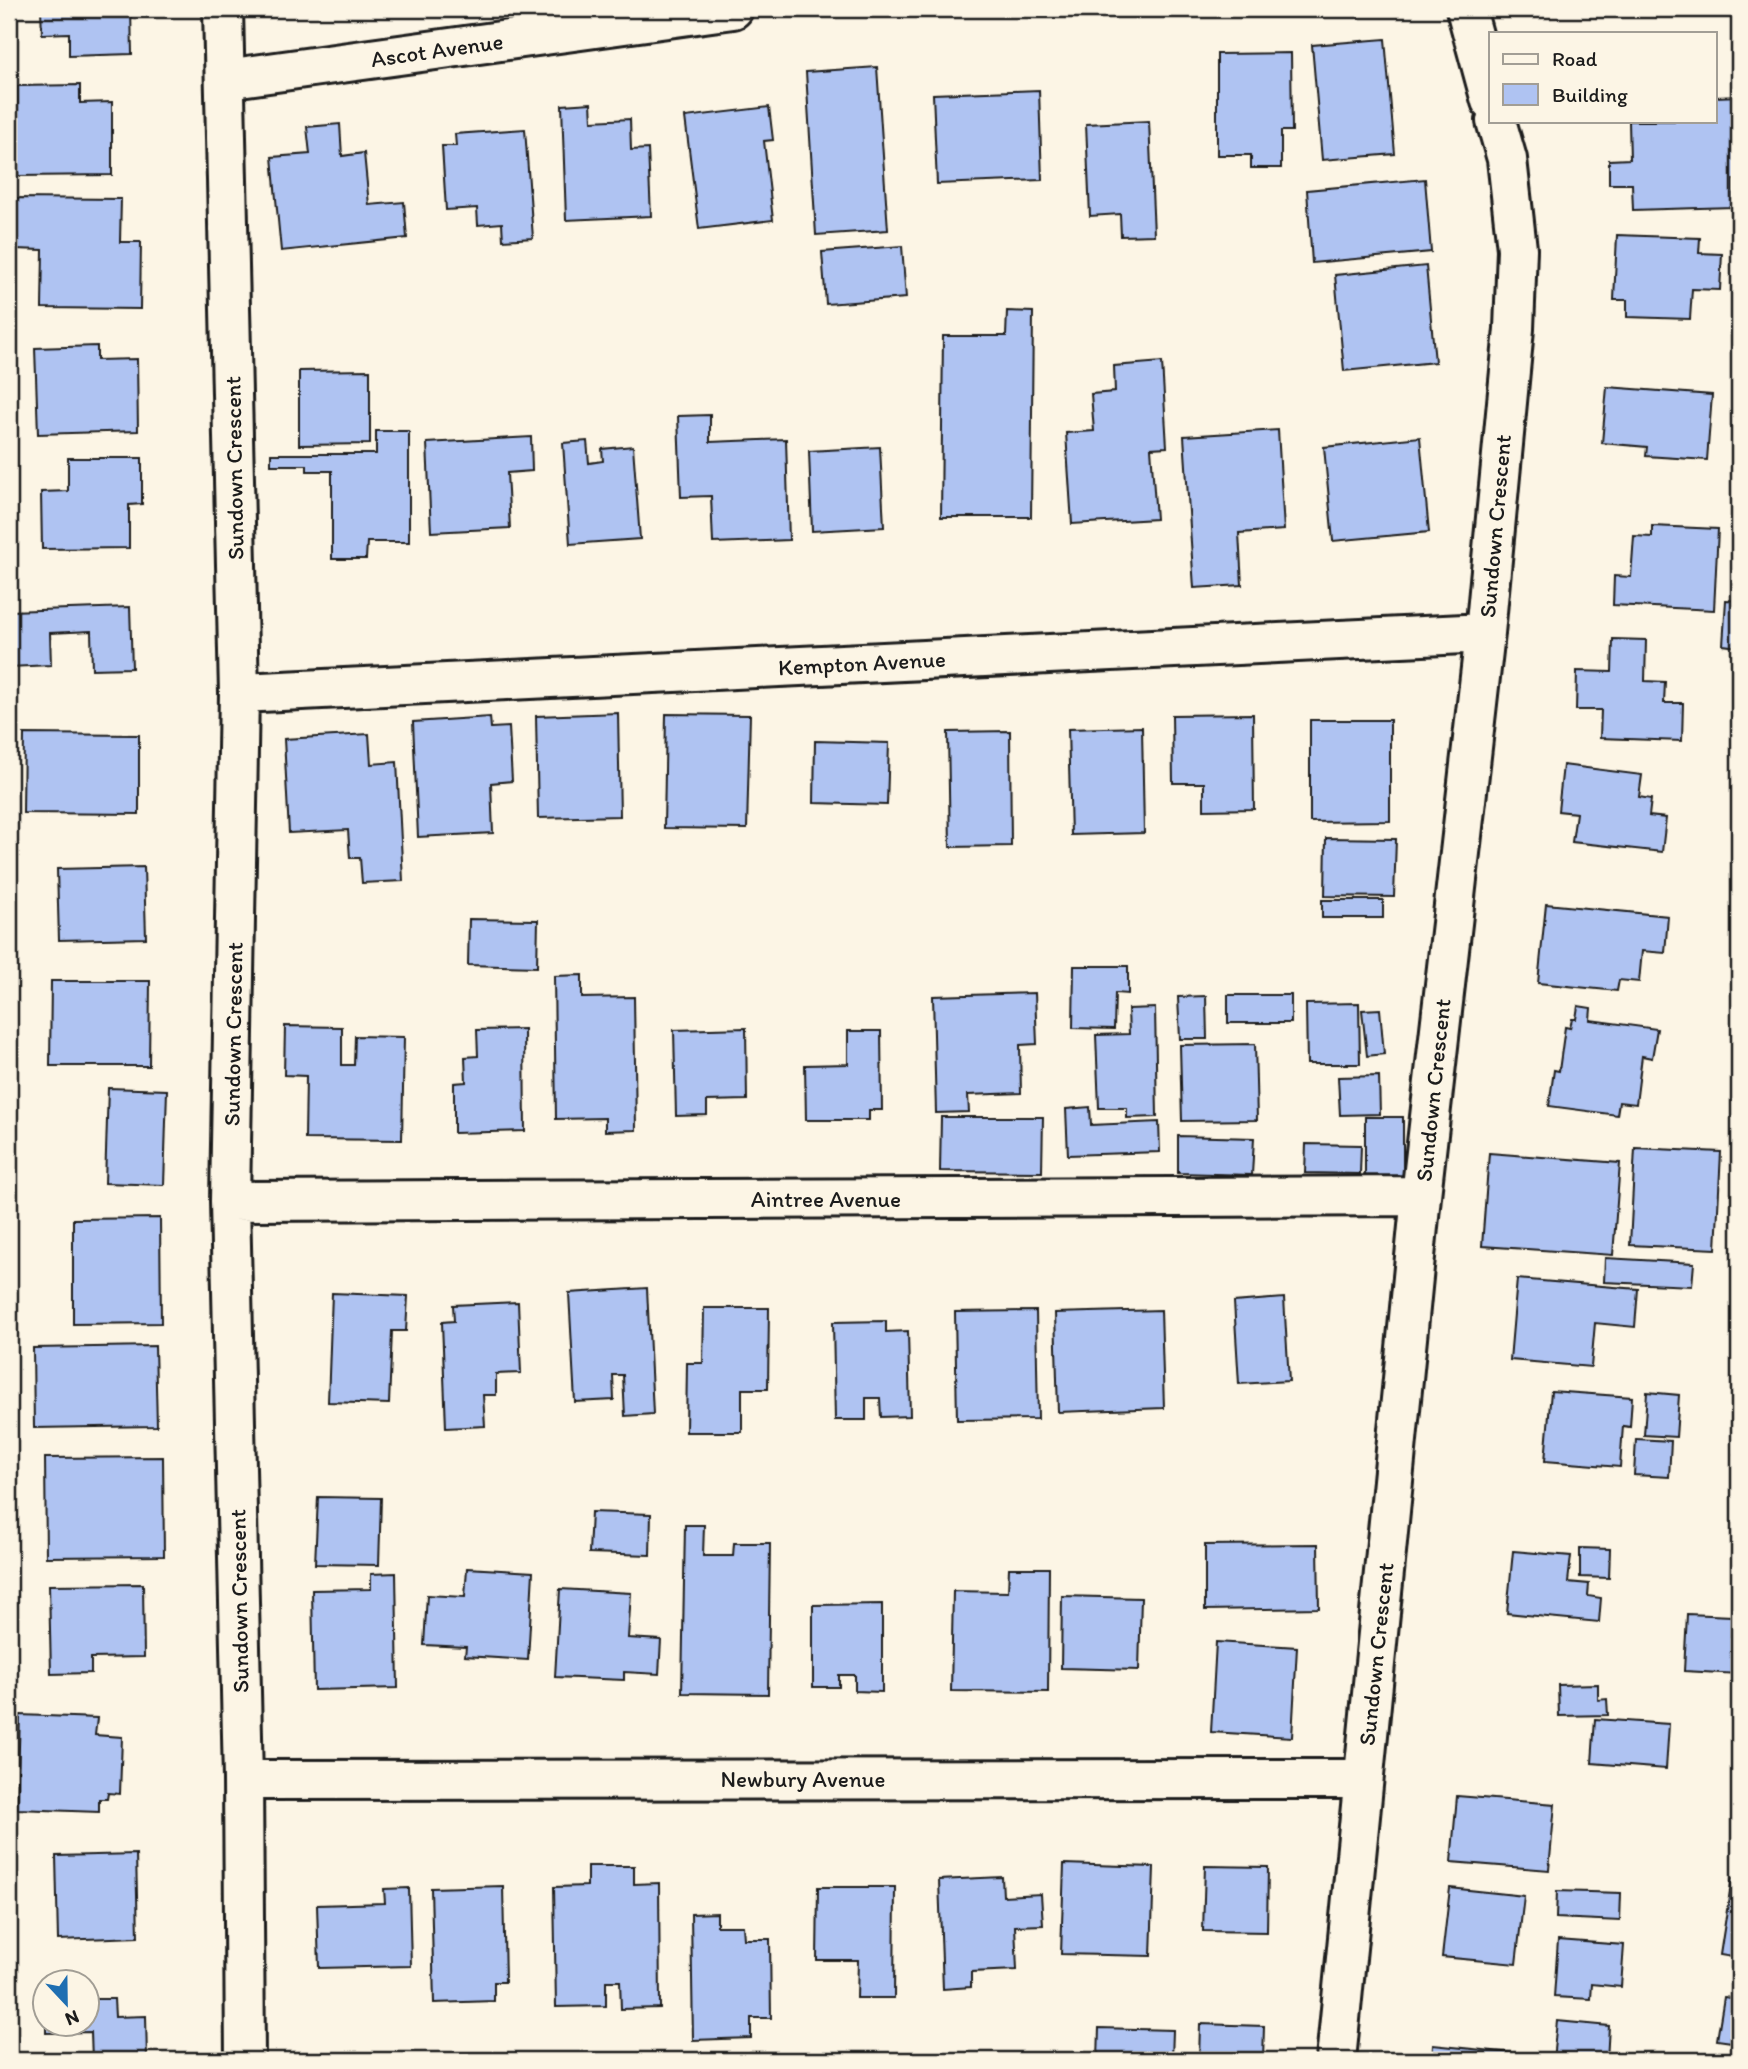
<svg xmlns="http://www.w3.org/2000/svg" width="1748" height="2069" font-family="Itim,sans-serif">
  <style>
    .building { fill: #afc3f2; stroke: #1c1c1c; stroke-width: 2 }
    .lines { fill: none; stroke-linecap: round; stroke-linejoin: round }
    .minor-casing { stroke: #1c1c1c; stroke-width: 44 }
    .minor { stroke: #fcf5e5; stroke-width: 38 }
    .labels { text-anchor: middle; stroke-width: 5; stroke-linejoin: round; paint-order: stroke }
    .street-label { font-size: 23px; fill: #1c1c1c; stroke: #fcf5e5 }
  </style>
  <rect width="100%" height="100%" fill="#fcf5e5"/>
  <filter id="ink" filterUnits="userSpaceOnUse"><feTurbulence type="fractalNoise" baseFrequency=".0143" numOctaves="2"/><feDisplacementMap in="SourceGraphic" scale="14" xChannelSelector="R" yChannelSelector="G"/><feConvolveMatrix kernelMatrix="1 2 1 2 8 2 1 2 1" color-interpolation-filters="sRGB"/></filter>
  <g filter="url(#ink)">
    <path class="building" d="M41 9H131L132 54 69 56V33L42 34Z
      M1385 39 1395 154 1322 160 1312 45Z
      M1291 53 1292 131H1281V168H1251V155H1217V54Z
      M877 67 888 230 816 235 806 72Z
      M80 85V103L112 102V175L18 176 17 86Z
      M1039 90 1042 180 937 184 933 94Z
      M1739 96V180H1733V207L1633 210 1632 184H1609V160L1630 159 1629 121H1715V97Z
      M591 103 592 121 630 119 631 150 648 149 651 216 566 220 562 105Z
      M769 107 773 140 764 141 773 220 699 229 685 117Z
      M1149 121 1154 235 1121 236 1120 214 1090 216 1086 124Z
      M340 124 342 156 364 153 369 205 404 202 407 238 281 251 272 157 310 154 307 127Z
      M525 129 533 238 503 240 502 223 478 225 477 208 446 210 442 146H456L455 134Z
      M1425 179 1431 252 1312 263 1307 190Z
      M15 198 121 199 120 242H141L140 309 42 308 43 250 15 249Z
      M1617 235 1700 238 1699 253 1722 254 1720 290 1692 289 1690 319 1627 317V300H1614Z
      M902 246 906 298 826 304 822 252Z
      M1426 266 1435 362 1344 371 1335 275Z
      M1007 311 1033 312 1031 517H941L943 336H1006Z
      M97 346V360L137 359 138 431 38 434 35 348Z
      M1162 362 1167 447 1151 448 1156 519 1072 524 1066 433 1094 431 1091 394 1115 392 1114 366Z
      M370 370V444L299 445V371Z
      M1607 387 1712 395 1707 460 1646 456 1647 447 1602 443Z
      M710 415V442L786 439 789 540 713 543 711 496 681 497 678 416Z
      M1278 430 1284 530 1239 533 1242 585 1194 588 1184 436Z
      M376 431H409V542H367L366 559H332V471H307V465H271V454H376Z
      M531 437 532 471 507 473 510 528 431 532 427 443Z
      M1420 437 1429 532 1333 541 1324 447Z
      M587 441 589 463 603 461 602 449 633 446 640 539 570 544 563 443Z
      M880 447 884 527 812 531 809 451Z
      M68 458H142V504L129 505V548L42 549 41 492 68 491Z
      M1652 526 1718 529 1714 610 1613 605 1614 576 1631 577 1634 536 1652 537Z
      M1726 600 1739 601V647L1723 645Z
      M130 607 132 668 92 669 91 631 50 633 51 665 9 667V611Z
      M1613 639 1646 640 1645 681 1665 682 1664 703H1683L1682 741 1600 738 1601 710H1576L1577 671 1612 672Z
      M618 713 620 816 538 818 536 716Z
      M666 714 750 715 747 829 664 828Z
      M1253 714 1254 809 1204 810V783H1173L1172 715Z
      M490 717 491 728 509 727 512 781 491 783 493 833 418 837 413 722Z
      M1310 720H1390V821L1310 822Z
      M1142 727 1144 833 1071 835 1068 729Z
      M1010 731 1011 846 950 847 948 732Z
      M24 734 139 735V814L23 813Z
      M369 734 371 764 397 762 403 881 362 883 360 858H350L348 830 289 833 284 739Z
      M815 741 889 743 887 805 814 803Z
      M1563 765 1642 775 1639 797 1651 799 1649 816 1666 818 1662 852 1572 842 1576 813 1558 811Z
      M1326 838 1396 839 1394 897 1325 896Z
      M144 867 146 938 59 940 57 869Z
      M1322 900H1383V918H1322Z
      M1546 904 1668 916 1665 953 1642 951 1639 982 1619 980 1617 991 1538 983Z
      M469 919 538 920 537 967 468 965Z
      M1074 966H1128V994L1115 993 1114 1029 1073 1028Z
      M582 975V998L634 997 636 1130 605 1131V1118L556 1119 554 976Z
      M51 981H150L149 1066H50Z
      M1035 993 1037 1044 1020 1045 1021 1093 968 1095 969 1112 936 1113 933 996Z
      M1228 995H1291V1023H1228Z
      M1206 996 1207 1039H1180L1178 997Z
      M1359 1003 1360 1064H1307L1306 1004Z
      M1578 1006 1591 1008 1590 1020 1657 1029 1652 1058 1642 1056 1636 1104 1619 1102 1617 1115 1549 1106 1554 1070 1559 1071 1565 1027 1570 1028 1572 1019H1576Z
      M1155 1008 1157 1117 1127 1118V1108H1099L1096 1035 1129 1034 1128 1009Z
      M1380 1009 1384 1054 1367 1056 1362 1010Z
      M285 1026 342 1027V1065H354L355 1036 404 1037 402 1140 305 1139 306 1076 284 1075Z
      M746 1028 747 1100 707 1101V1115L676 1116 674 1030Z
      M524 1029 525 1131 454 1133V1083L466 1082 465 1057 478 1056 477 1030Z
      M848 1031H881L882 1110H869V1120H806L805 1065 848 1064Z
      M1255 1044 1257 1120 1182 1121 1180 1045Z
      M1379 1076 1380 1114 1340 1115 1338 1077Z
      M108 1088 167 1090 164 1185 105 1183Z
      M1090 1107 1091 1125 1159 1122 1160 1152 1068 1155 1066 1109Z
      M941 1117H1043L1042 1172 940 1171Z
      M1365 1117H1403V1178H1365Z
      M1178 1136 1254 1138 1252 1175 1178 1173Z
      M1306 1144 1361 1145 1360 1174 1305 1173Z
      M1635 1148 1721 1152 1716 1249 1630 1245Z
      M1489 1153 1620 1163 1613 1255 1482 1246Z
      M160 1218 161 1323 73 1324V1219Z
      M1605 1258 1694 1263 1692 1286 1604 1282Z
      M1517 1279 1638 1289 1635 1327 1595 1323 1591 1367 1510 1360Z
      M647 1288 653 1414 625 1416 623 1375H613L614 1400 575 1402 569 1293Z
      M332 1293 408 1296 406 1331H392L389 1404 328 1402Z
      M1284 1298 1289 1381 1239 1384 1234 1302Z
      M518 1302 521 1373 496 1374V1395H483L485 1426 446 1428 442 1322 454 1321 453 1305Z
      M704 1308H769L768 1389H742V1432H686L687 1363H703Z
      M1161 1310 1164 1408 1058 1412 1055 1313Z
      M1036 1311 1038 1419 957 1420 955 1312Z
      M886 1321V1332L908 1331 910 1416 881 1417 880 1398H866V1420H835L833 1322Z
      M155 1346 157 1426 34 1428 33 1348Z
      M1551 1391 1632 1397 1630 1427 1623 1426 1620 1467 1545 1461Z
      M1647 1392 1679 1395 1676 1437 1644 1435Z
      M1735 1431H1739V1479H1736Z
      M1636 1439 1671 1441 1669 1477 1634 1475Z
      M163 1457 164 1556 46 1557 45 1458Z
      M318 1497 381 1498 379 1565 315 1564Z
      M591 1512 651 1514 650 1555 589 1553Z
      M685 1525H704L703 1556H733L734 1543H770L768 1694 682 1693Z
      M1318 1544 1319 1608 1205 1610V1545Z
      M1580 1548 1610 1549 1609 1578 1580 1577Z
      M1513 1551 1571 1556 1568 1582 1589 1584 1588 1596 1601 1598 1599 1622 1507 1613Z
      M467 1568 533 1572 528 1660 465 1656 466 1647 424 1645 427 1595 465 1597Z
      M1009 1568H1049L1048 1692 951 1691 953 1591 1008 1592Z
      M396 1573 398 1688 314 1690 312 1590 371 1589V1574Z
      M143 1584 144 1657 91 1658V1673L51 1674 49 1585Z
      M560 1589 631 1593 628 1638 661 1640 659 1674 624 1672V1680L555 1677Z
      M1062 1596 1141 1598 1139 1670 1061 1668Z
      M882 1604V1692L855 1691V1675H839V1687H813V1605Z
      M1687 1614 1732 1616 1731 1636H1739V1674L1684 1671Z
      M1216 1642 1297 1647 1292 1737 1211 1732Z
      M1598 1684V1700L1607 1699 1608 1715 1559 1716 1558 1685Z
      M20 1715 97 1718 95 1735 122 1737 120 1794 108 1793 107 1799H99V1812L17 1809Z
      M1595 1719 1669 1724 1666 1769 1592 1763Z
      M1739 1788V1824L1734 1823Z
      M1457 1796 1555 1804 1549 1870 1451 1862Z
      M136 1854 138 1937 58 1940 56 1856Z
      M1064 1864 1154 1867 1151 1956 1061 1954Z
      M587 1866H634V1884L659 1883 660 2008 621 2009 620 1981H606V2006L556 2007 554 1887 587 1886Z
      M1205 1866 1268 1867 1267 1932 1203 1931Z
      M1002 1877 1003 1896 1041 1894 1043 1925 1015 1926 1017 1970 971 1972V1987L943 1989 939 1880Z
      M1732 1878 1739 1879V1958L1720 1955Z
      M503 1886 505 1982H494V2001L434 2003 431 1888Z
      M818 1887H895L894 1998H857L858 1960H817Z
      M409 1888 411 1966 319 1968 317 1905 385 1903 384 1889Z
      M1450 1888 1524 1896 1516 1964 1442 1957Z
      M1557 1891 1621 1893 1620 1921 1556 1918Z
      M717 1913V1926H743L744 1939H770L771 2018H751V2038L693 2040 691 1914Z
      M1558 1940 1624 1945 1621 1987 1592 1984 1591 1999 1554 1997Z
      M1724 1997 1739 1999V2043L1717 2040Z
      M88 1999H114L115 2017 146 2016 147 2060H92L91 2032 46 2033V2024H88Z
      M1557 2021 1609 2026 1607 2060H1553Z
      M1200 2024 1264 2026 1263 2060H1199Z
      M1099 2028 1173 2030 1172 2060H1098Z
      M1433 2045 1512 2053V2060H1432Z
      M750 2052H787L786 2060H750Z"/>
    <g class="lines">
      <g class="minor-casing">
        <path id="minor" d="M223 9 239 693 230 1201 243 1780 245 2060
          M1466 9 1491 101
          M225 79 733 9
          M239 693 1485 633
          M230 1201 1421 1196
          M243 1780 1363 1779
          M1336 2060 1421 1196 1485 633 1514 329 1517 249 1507 159 1496 121"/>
      </g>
      <use href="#minor" class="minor"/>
    </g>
  </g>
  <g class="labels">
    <g class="street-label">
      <text transform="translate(437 50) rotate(-8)" y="8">Ascot Avenue</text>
      <text transform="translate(234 468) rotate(-91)" y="8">Sundown Crescent</text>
      <text transform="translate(1495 526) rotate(-85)" y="8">Sundown Crescent</text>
      <text transform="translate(862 663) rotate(-3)" y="8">Kempton Avenue</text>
      <text transform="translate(233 1034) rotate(-89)" y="8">Sundown Crescent</text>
      <text transform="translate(1433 1090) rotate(-84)" y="8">Sundown Crescent</text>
      <text x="826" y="1207">Aintree Avenue</text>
      <text transform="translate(239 1601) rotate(-91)" y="8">Sundown Crescent</text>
      <text transform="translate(1376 1654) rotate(-84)" y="8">Sundown Crescent</text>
      <text x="803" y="1787">Newbury Avenue</text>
    </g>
  </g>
  <rect width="1748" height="2069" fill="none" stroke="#fcf5e5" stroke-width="35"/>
  <rect x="18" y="18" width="1713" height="2034" fill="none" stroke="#1c1c1c" stroke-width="2.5" filter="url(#ink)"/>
  <rect x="1489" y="32" width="228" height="91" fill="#fcf5e5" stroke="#a29e95" stroke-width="2"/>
  <rect x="1503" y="54" width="35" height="10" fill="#fcf5e5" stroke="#a29e95" stroke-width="2"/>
  <text x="1552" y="66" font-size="21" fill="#1c1c1c">Road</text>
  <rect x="1503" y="84" width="35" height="21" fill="#afc3f2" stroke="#a29e95" stroke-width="2"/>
  <text x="1552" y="102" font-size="21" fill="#1c1c1c">Building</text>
  <g transform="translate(66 2003) rotate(158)"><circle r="33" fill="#fcf5e5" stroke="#a29e95" stroke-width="2"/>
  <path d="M0-5L12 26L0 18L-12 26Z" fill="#1f6fb2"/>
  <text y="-10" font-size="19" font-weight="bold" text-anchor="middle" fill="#1c1c1c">N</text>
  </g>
</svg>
